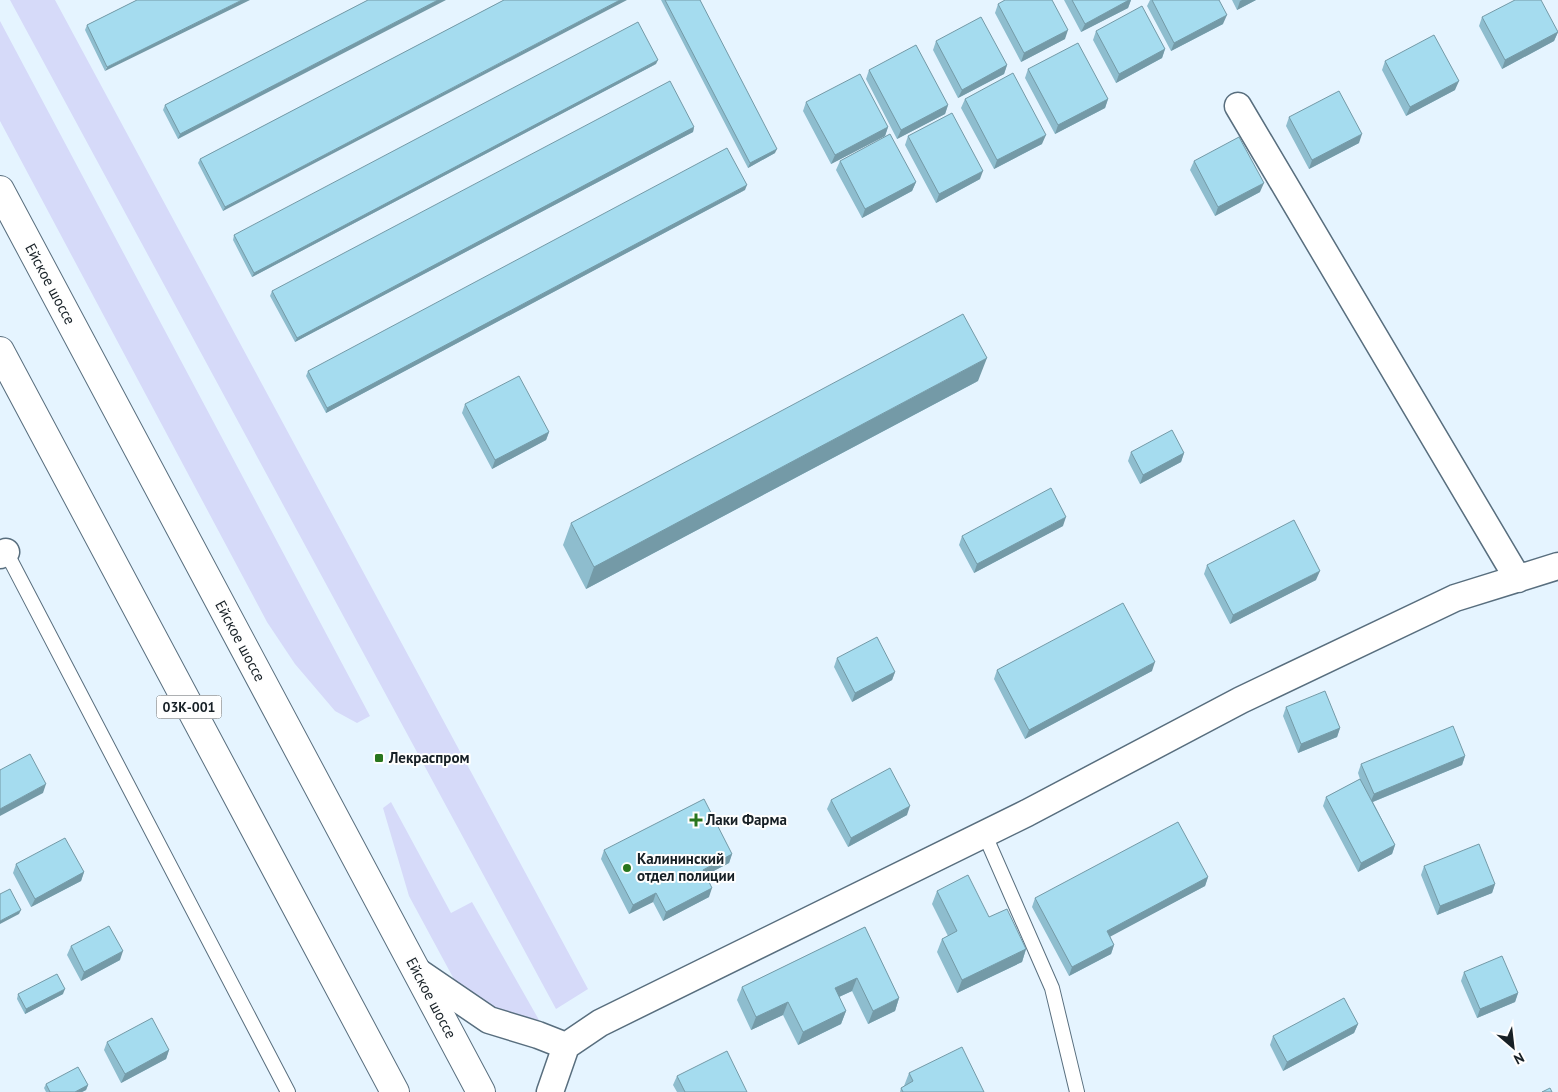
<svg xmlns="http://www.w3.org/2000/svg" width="1558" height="1092" font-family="'PT Sans',sans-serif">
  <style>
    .green { fill: #d6daf9 }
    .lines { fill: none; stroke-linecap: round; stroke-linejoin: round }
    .lane-casing { stroke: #586e7e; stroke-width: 16 }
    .street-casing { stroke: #586e7e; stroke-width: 29 }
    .primary-casing { stroke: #586e7e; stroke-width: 30 }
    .lane { stroke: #fff; stroke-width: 14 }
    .street { stroke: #fff; stroke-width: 26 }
    .primary { stroke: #fff; stroke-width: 28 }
    .wall { fill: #8ebdce }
    .shaded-wall { fill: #749aa7 }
    .building { fill: #a5dcef; stroke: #749aa7 }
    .poi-dot { fill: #29761e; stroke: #fefefe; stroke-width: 2 }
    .labels { text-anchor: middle; stroke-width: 4; stroke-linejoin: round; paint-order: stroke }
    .shield { fill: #fefefe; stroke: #5c6367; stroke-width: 1 }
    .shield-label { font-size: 14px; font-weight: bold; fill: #172026 }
    .street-label { font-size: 15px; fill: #172026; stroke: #fefefe }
    .poi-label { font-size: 15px; font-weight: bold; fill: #172026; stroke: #fefefe; text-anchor: start }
  </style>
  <rect width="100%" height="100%" fill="#e5f4ff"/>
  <path class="green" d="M10 0H55L588 989 556 1009Z
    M0 21 370 716 357 723 335 711 295 664 267 622 0 121Z
    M391 802 451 913 472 902 539 1020H521L478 999 456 983 409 896 383 808Z"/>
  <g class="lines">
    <g class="lane-casing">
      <path id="lane" d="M4 548 288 1092
        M984 833 1052 988 1077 1092"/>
    </g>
    <g class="street-casing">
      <path id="street" d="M1238 106 1518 579
        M0 555 6 552
        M417 971 489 1020 538 1035 566 1046
        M550 1092 566 1046 600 1023 1027 813 1241 700 1455 598 1558 566"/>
    </g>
    <g class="primary-casing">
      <path id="primary" d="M0 190 481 1092
        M0 351 395 1092"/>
    </g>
    <use href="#lane" class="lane"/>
    <use href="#street" class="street"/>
    <use href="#primary" class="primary"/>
  </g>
  <path class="wall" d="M137 0 105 71 85 30 87 25Z
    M368 0 178 139 163 110 165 105Z
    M504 0 223 211 198 163 200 159Z
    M661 0H700L775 153 748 168Z
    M1064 0H1131L1128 8 1081 32Z
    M1150 0H1219L1223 24 1171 51 1147 6Z
    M1232 0H1256L1237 10Z
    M998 4 1065 39 1021 62 995 13Z
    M1482 17 1558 32 1554 41 1502 69 1479 26Z
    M1096 31 1165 49 1162 58 1116 83 1093 40Z
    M936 41 1007 65 1004 74 958 98 933 50Z
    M1385 61 1455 90 1406 116 1382 70Z
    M656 64 252 277 233 240 234 235Z
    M1028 69 1108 99 1105 108 1055 134 1025 78Z
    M869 70 948 105 945 114 897 139 866 79Z
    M965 99 1042 144 994 169 961 108Z
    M806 102 888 127 885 136 831 164 803 111Z
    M1289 117 1359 143 1309 169 1286 126Z
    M694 127 693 132 295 342 270 296 272 291Z
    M908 136 980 179 936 203 905 145Z
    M840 161 916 182 912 191 862 218 836 170Z
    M1194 161 1260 192 1215 216 1190 170Z
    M745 190 326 413 306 376 308 371Z
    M978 381 586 589 563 545 571 523Z
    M465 404 549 432 546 440 492 469 462 413Z
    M1131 452 1184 453 1181 462 1140 484 1128 461Z
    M1063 526 974 573 959 545 962 536Z
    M1207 565 1316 580 1230 624 1204 574Z
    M837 658 895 672 892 680 852 702 834 667Z
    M997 670 1152 671 1025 739 994 679Z
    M1286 707 1340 728 1337 737 1298 753 1283 716Z
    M1465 756 1462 765 1373 802 1395 845 1392 854 1358 872 1323 806 1326 797 1360 779 1358 773 1361 764Z
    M831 800 907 815 848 847 827 809Z
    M604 850 732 854 729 863 706 875 709 897 663 921 653 902 629 914 601 859Z
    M16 864 84 872 81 881 31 907 13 873Z
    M1424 866 1495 884 1492 893 1437 915 1421 875Z
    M1208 877 1205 886 1110 936 1114 945 1111 954 1069 976 1032 907 1035 898Z
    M937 891 989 917 1026 949 1022 962 957 993 937 952 942 939 948 936 932 904Z
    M865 927 899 998 895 1011 868 1024 852 991 839 997 846 1011 841 1024 798 1045 783 1015 751 1030 737 1000 742 987Z
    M71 946 120 960 81 981 67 955Z
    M1464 972 1518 993 1515 1002 1477 1018 1461 981Z
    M18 994H63L25 1014 17 999Z
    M1358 1024 1354 1033 1283 1071 1270 1045 1273 1036Z
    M107 1042 169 1050 166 1059 121 1083 104 1050Z
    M909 1073 984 1092H900L901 1088 904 1086Z
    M677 1076 747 1092H677L673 1085Z
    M46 1084 88 1085 86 1090 82 1092H46L44 1088Z"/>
  <path class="shaded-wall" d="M242 0H250L105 71 107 67Z
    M438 0H446L178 139 180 134Z
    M620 0H627L223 211 225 207Z
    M1129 0H1131L1128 8 1081 32 1085 24Z
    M1242 0H1256L1237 10 1240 1Z
    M1227 15 1223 24 1171 51 1174 43Z
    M1068 30 1065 39 1021 62 1024 53Z
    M1558 32 1554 41 1502 69 1505 60Z
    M1165 49 1162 58 1116 83 1119 74Z
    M658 60 656 64 252 277 254 273Z
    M1007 65 1004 74 958 98 962 90Z
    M1459 81 1455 90 1406 116 1410 107Z
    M1108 99 1105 108 1055 134 1058 125Z
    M948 105 945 114 897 139 901 130Z
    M694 127 693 132 295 342 297 338Z
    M888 127 885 136 831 164 835 155Z
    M1362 134 1359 143 1309 169 1312 160Z
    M1046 135 1042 144 994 169 997 160Z
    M777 149 775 153 748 168 750 163Z
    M983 171 980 179 936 203 939 194Z
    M916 182 912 191 862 218 865 209Z
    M1264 183 1260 192 1215 216 1218 207Z
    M747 185 745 190 326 413 327 408Z
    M987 358 978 381 586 589 594 567Z
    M549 432 546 440 492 469 495 460Z
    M1184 453 1181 462 1140 484 1143 475Z
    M1066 517 1063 526 974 573 977 564Z
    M1320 571 1316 580 1230 624 1233 615Z
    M1155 662 1152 671 1025 739 1029 730Z
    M895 672 892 680 852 702 855 693Z
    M1340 728 1337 737 1298 753 1301 744Z
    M1465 756 1462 765 1370 803 1374 794Z
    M46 784 43 793 0 816V809Z
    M910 806 907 815 848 847 851 838Z
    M1395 845 1392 854 1358 872 1361 863Z
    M732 854 729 863 700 878 703 870Z
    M84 872 81 881 31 907 35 899Z
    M1208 877 1205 886 1104 940 1107 931Z
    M1495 884 1492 893 1437 915 1440 906Z
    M712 888 709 897 663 921 666 912Z
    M656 893 653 902 629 914 633 905Z
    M21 910 19 914 0 924V921Z
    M1114 945 1111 954 1069 976 1072 967Z
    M1026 949 1022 962 957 993 962 980Z
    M123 951 120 960 81 981 84 972Z
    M857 978 852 991 830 1001 835 988Z
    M65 989 63 994 25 1014 26 1009Z
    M1518 993 1515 1002 1477 1018 1480 1009Z
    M899 998 895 1011 868 1024 873 1011Z
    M788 1002 783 1015 751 1030 756 1017Z
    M846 1011 841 1024 798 1045 803 1032Z
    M1358 1024 1354 1033 1283 1071 1287 1062Z
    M169 1050 166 1059 121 1083 125 1074Z
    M88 1085 86 1090 82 1092H75Z"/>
  <path class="building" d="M137 0H242L107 67 87 25Z
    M368 0H438L180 134 165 105Z
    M504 0H620L225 207 200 159Z
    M665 0H700L777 149 750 163Z
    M1005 0H1052L1068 30 1024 53 998 4Z
    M1072 0H1129L1085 24Z
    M1152 0H1219L1227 15 1174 43Z
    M1515 0H1541L1558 32 1505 60 1482 17Z
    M1142 6 1165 49 1119 74 1096 31Z
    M981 17 1007 65 962 90 936 41Z
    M638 22 658 60 254 273 234 235Z
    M1434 35 1459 81 1410 107 1385 61Z
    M1078 43 1108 99 1058 125 1028 69Z
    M916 45 948 105 901 130 869 70Z
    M1013 73 1046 135 997 160 965 99Z
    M860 74 888 127 835 155 806 102Z
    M670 81 694 127 297 338 272 291Z
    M1339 91 1362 134 1312 160 1289 117Z
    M952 113 983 171 939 194 908 136Z
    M890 134 916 182 865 209 840 161Z
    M1239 137 1264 183 1218 207 1194 161Z
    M727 148 747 185 327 408 308 371Z
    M963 314 987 358 594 567 571 523Z
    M519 376 549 432 495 460 465 404Z
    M1172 430 1184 453 1143 475 1131 452Z
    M1051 488 1066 517 977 564 962 536Z
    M1294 520 1320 571 1233 615 1207 565Z
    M1123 603 1155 662 1029 730 997 670Z
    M877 637 895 672 855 693 837 658Z
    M1325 691 1340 728 1301 744 1286 707Z
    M1453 726 1465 756 1374 794 1361 764Z
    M30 754 46 784 0 809V770Z
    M890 768 910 806 851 838 831 800Z
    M1360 779 1395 845 1361 863 1326 797Z
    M704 799 732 854 703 870 712 888 666 912 656 893 633 905 604 850Z
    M1178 822 1208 877 1107 931 1114 945 1072 967 1035 898Z
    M65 838 84 872 35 899 16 864Z
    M1479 844 1495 884 1440 906 1424 866Z
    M968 875 989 917 1007 909 1026 949 962 980 942 939 957 931 937 891Z
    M10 889 21 910 0 921V894Z
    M109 926 123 951 84 972 71 946Z
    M865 927 899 998 873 1011 857 978 835 988 846 1011 803 1032 788 1002 756 1017 742 987Z
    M1502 956 1518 993 1480 1009 1464 972Z
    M57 974 65 989 26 1009 18 994Z
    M1344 998 1358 1024 1287 1062 1273 1036Z
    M152 1018 169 1050 125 1074 107 1042Z
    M962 1047 984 1092H903L901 1088 913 1081 909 1073Z
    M727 1051 747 1092H685L677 1076Z
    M78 1067 88 1085 75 1092H50L46 1084Z
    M1550 1088 1552 1092H1542Z"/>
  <g class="poi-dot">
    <rect x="374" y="753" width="10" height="10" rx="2.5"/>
    <path d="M693.5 812.5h5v5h5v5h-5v5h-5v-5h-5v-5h5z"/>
    <circle cx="627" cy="868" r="5"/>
  </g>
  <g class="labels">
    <rect class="shield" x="156.5" y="695.5" width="65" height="23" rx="4"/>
    <g class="shield-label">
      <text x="189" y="712">03К-001</text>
    </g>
    <g class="street-label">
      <text transform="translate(50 284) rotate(62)" y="5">Ейское шоссе</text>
      <text transform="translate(240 641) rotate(62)" y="5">Ейское шоссе</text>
      <text transform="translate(431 998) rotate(62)" y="5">Ейское шоссе</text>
    </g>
    <g class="poi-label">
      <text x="389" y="763">Лекраспром</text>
      <text x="706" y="825">Лаки Фарма</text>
      <text x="637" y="864">Калининский<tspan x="637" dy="17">отдел полиции</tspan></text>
    </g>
  </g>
  <g transform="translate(1513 1047) rotate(152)" stroke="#fefefe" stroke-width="4" paint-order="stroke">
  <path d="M0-4L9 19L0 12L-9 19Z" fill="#172026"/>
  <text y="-8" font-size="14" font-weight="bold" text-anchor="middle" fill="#172026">N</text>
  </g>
</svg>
